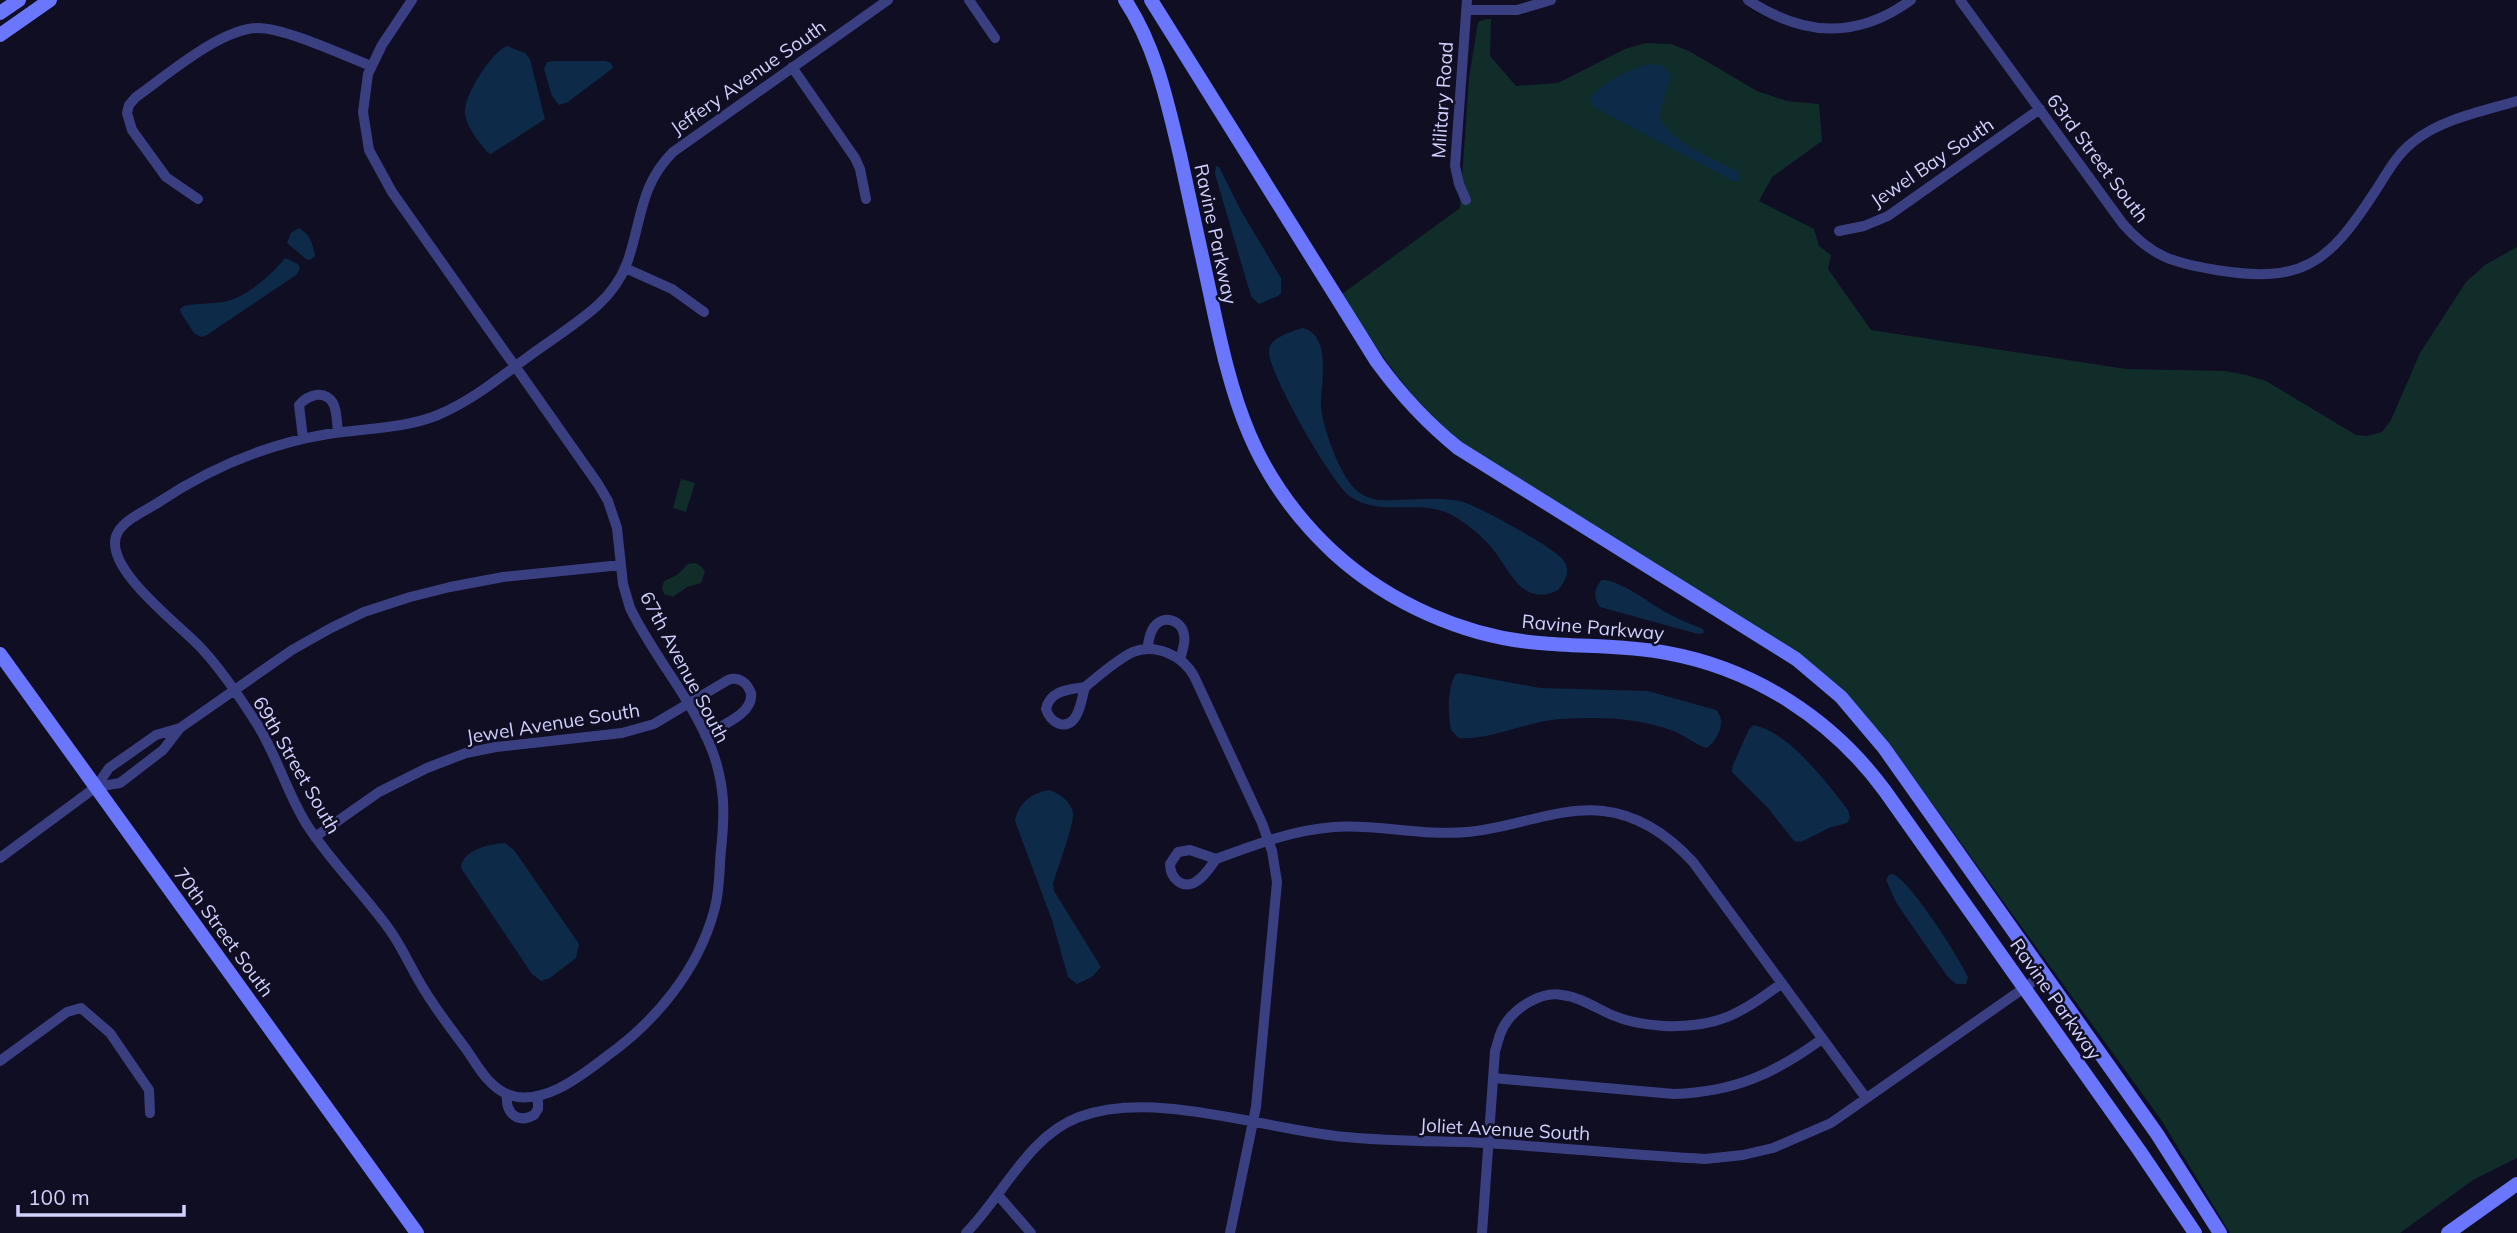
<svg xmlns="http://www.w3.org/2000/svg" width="2517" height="1233" font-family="Mulish,sans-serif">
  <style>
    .park { fill: #112d29 }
    .water { fill: #0d2a48 }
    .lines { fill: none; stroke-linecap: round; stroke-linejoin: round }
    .street { stroke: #3a3f82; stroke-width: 10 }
    .secondary { stroke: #6976fd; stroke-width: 14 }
    .labels { text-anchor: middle; stroke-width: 5; stroke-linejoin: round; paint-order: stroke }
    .street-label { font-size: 19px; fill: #d1d1fe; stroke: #100e23 }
  </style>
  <rect width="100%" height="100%" fill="#100e23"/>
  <path class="park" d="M1486 19H1491L1490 56 1516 86 1558 83 1625 49 1646 43 1671 44 1689 51 1757 91 1787 101 1819 104 1822 141 1772 177 1759 201 1814 229 1819 246 1831 255 1828 269 1871 330 2126 369 2225 371 2246 375 2266 381 2356 435 2367 436 2382 432 2391 420 2420 353 2466 282 2485 265 2517 247V1158L2473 1180 2400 1233H2230L2162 1121 1885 738 1850 698 1813 665 1468 447C1412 404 1379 353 1342 294L1460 208 1469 78 1478 22Z
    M681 479 695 483 686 512 673 508Z
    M696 563 702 567 705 572 701 583 687 587 673 597 664 594 662 588 664 581 677 575 688 564Z"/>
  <path class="water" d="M507 46 525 53 530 59 545 119 491 154 487 152C479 142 467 128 465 114 463 97 491 52 507 46Z
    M555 61H605L611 63 613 68 568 102 559 105 552 96 544 69 547 62Z
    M1652 64 1663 66 1671 75 1659 116C1667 141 1717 160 1739 172L1740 181H1733L1592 106 1590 97C1605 82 1631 67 1652 64Z
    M1216 166 1219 167 1240 209 1281 278V293L1278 296 1259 304 1251 296 1215 174Z
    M299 228C310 234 313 244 315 256L310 260 306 259 287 243 291 233Z
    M285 258 298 264 300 269 296 275 207 335 201 337 194 333 181 313 180 309 184 306C197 303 210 304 223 302 244 299 273 274 285 258Z
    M1303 328C1333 337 1320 384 1321 407 1323 429 1339 472 1354 488 1360 495 1369 498 1378 500 1405 501 1433 496 1460 501 1475 504 1557 549 1564 561 1571 571 1565 582 1558 590 1521 609 1509 567 1491 547 1481 535 1467 524 1454 516 1421 497 1382 518 1351 497 1333 486 1266 369 1269 350 1270 338 1292 331 1303 328Z
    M1602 580C1619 579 1651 604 1667 613 1678 619 1690 624 1703 629L1704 633 1698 634 1600 607C1593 599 1594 587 1602 580Z
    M1459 673 1540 688 1648 691 1716 710C1727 721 1718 739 1707 748 1695 745 1685 735 1673 731 1637 717 1598 717 1560 719 1529 721 1488 741 1459 738L1451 730C1448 713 1447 690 1455 675Z
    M1754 725C1790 733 1826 782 1848 810L1850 818 1847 823 1829 828 1801 842 1794 841 1768 808 1732 772 1733 765 1749 729Z
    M1049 790C1059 793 1071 801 1073 813 1074 826 1057 869 1053 884L1054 891 1101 967 1092 977 1077 984 1068 977 1052 920 1015 821C1018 803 1032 793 1049 790Z
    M505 843 514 850 579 944 576 958 550 978 541 981 532 974 461 868C462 850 489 844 505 843Z
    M1893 874C1912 883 1958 956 1968 977L1966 984H1956L1947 976 1897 904 1886 880 1889 875Z"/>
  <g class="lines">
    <path class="street" d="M412 0 382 45 368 74 363 112 369 150 392 192 507 355 515 366 598 484 608 501 617 528 623 584 630 608C654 657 692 699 712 750 725 785 725 813 721 850 719 870 720 892 714 911 698 970 656 1021 607 1056 581 1076 541 1108 507 1094 488 1086 477 1065 466 1049 452 1030 437 1011 425 991 412 971 403 948 389 929 363 893 331 862 307 825 287 793 277 756 257 724 241 699 223 672 203 650 183 627 98 566 118 532 125 519 147 510 159 502 210 468 267 444 328 434 365 428 403 429 438 415 472 401 503 375 532 354 554 338 578 323 598 305 610 294 621 279 627 263 642 221 639 186 673 152L888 0
      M969 0 995 38
      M1748 0C1803 36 1856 40 1911 0
      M1960 0 2123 224C2152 257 2174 263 2216 270 2302 284 2328 264 2374 193 2386 175 2396 155 2413 142 2441 119 2483 111 2517 101
      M1466 10H1517L1551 0
      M792 67 855 158 860 169 866 199
      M198 199 166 177 132 130 127 113 129 105 136 97C166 76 221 28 258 28 285 28 343 55 371 66
      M1466 200 1459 184 1455 166 1467 0
      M1839 231 1864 226 1888 216 2040 109
      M625 268 672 289 704 312
      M303 438 299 405C308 395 324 389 333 403 337 410 337 424 338 432
      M1147 649C1149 642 1149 633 1154 627 1163 614 1182 620 1184 635 1186 643 1182 651 1180 659
      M1085 687C1100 675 1116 660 1133 652 1156 643 1183 656 1194 676L1262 823 1272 851 1277 882 1256 1107 1230 1233
      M1085 687C1082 697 1081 708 1076 716 1067 732 1050 723 1046 709 1050 690 1068 690 1085 687Z
      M96 787 120 783 163 750 180 728
      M315 837 379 792 427 768 466 753 496 747 622 733 654 724 728 680C739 676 747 683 751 693 754 714 720 726 705 735
      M1190 850 1216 859C1211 866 1205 876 1197 881 1183 891 1170 878 1170 864L1178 852Z
      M0 858 96 787 109 768 156 735 180 728 292 650 331 628 364 612 410 597 450 587 503 577 621 565
      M1216 859C1254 845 1293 830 1334 827 1378 824 1422 836 1467 832 1509 829 1561 806 1603 811 1640 815 1669 836 1693 862L1866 1098
      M0 1061 67 1012 81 1008 110 1033 149 1090 150 1113
      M1493 1078 1674 1094C1734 1092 1774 1074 1822 1039
      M507 1094C505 1113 517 1124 534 1115L538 1109V1097
      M998 1195 1031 1233
      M966 1233C1003 1196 1028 1136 1079 1117 1155 1089 1266 1130 1346 1137 1386 1141 1427 1141 1467 1142 1547 1146 1626 1155 1705 1159L1743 1155 1773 1148 1831 1123 2044 974
      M1482 1233 1495 1051C1498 1043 1499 1034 1504 1026 1514 1008 1541 991 1562 995 1580 997 1596 1008 1612 1015 1628 1022 1647 1025 1664 1026 1718 1028 1740 1014 1782 983"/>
    <path class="secondary" d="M1125 0C1156 47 1167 101 1180 155 1190 201 1200 247 1210 293 1232 399 1251 476 1334 553 1389 603 1465 637 1539 643 1582 647 1625 645 1667 653 1755 669 1832 719 1885 791L2139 1150 2195 1233
      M1151 0 1377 362C1401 395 1427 423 1458 448L1796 659 1841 697 1884 748 2157 1134 2220 1233
      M0 13 19 0
      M0 35 50 0
      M0 654 417 1233
      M2448 1233 2517 1184"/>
  </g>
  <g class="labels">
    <g class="street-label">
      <text transform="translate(748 77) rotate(-35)" y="7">Jeffery Avenue South</text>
      <text transform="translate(1442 100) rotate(-86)" y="7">Military Road</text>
      <text transform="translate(2098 158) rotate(53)" y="7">63rd Street South</text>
      <text transform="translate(1932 162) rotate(-34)" y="7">Jewel Bay South</text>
      <text transform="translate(1216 234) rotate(78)" y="7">Ravine Parkway</text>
      <text transform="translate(1593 627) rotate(5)" y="7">Ravine Parkway</text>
      <text transform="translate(685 667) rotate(62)" y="7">67th Avenue South</text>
      <text transform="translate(553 723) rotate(-9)" y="7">Jewel Avenue South</text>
      <text transform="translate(297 765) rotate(60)" y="7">69th Street South</text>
      <text transform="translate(224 932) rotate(54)" y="7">70th Street South</text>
      <text transform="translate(2056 999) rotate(55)" y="7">Ravine Parkway</text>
      <text transform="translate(1505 1129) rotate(3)" y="7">Joliet Avenue South</text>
    </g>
  </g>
  <path d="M18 1205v10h166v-10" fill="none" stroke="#d1d1fe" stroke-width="3.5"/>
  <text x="28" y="1205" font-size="21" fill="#d1d1fe" stroke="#100e23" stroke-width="5" paint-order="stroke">100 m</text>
</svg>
